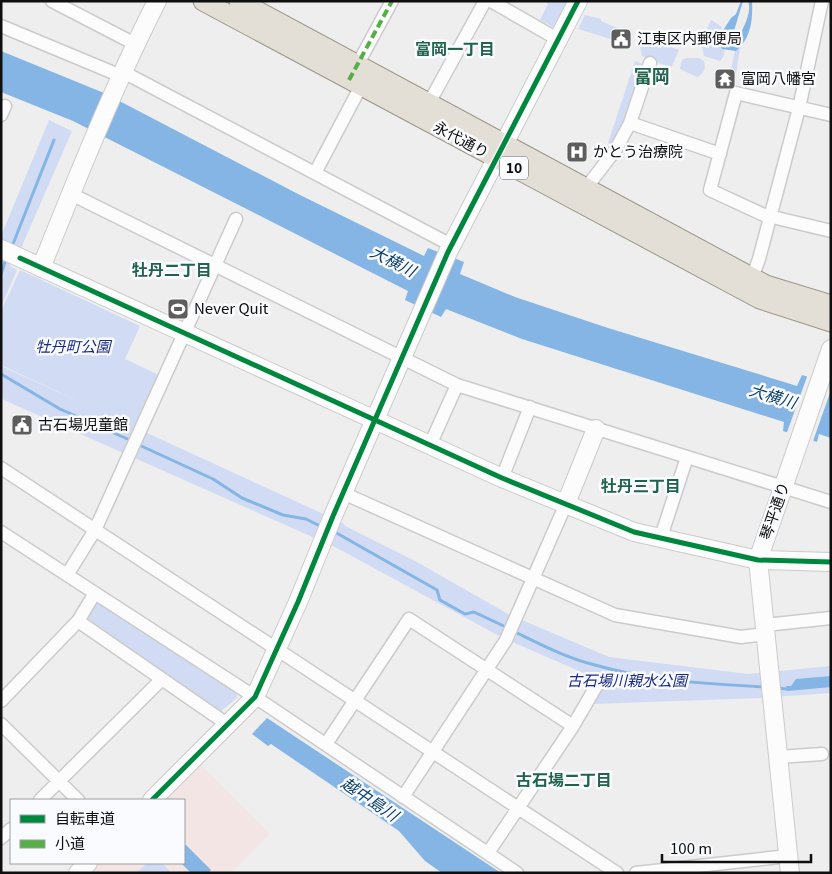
<svg xmlns="http://www.w3.org/2000/svg" width="832" height="874" font-family="Georgia,'Noto Sans JP',serif">
  <style>
    .education { fill: #f4e5e5 }
    .green { fill: #d1dbf3 }
    .water { fill: #84b5e4 }
    .pier { fill: #eeeeef }
    .lines { fill: none; stroke-linecap: round; stroke-linejoin: round }
    .stream { stroke: #84b5e4; stroke-width: 3 }
    .street-casing { stroke: #cbcbcc; stroke-width: 15 }
    .secondary-casing { stroke: #cbcbcc; stroke-width: 20 }
    .primary-casing { stroke: #9c9586; stroke-width: 21 }
    .street { stroke: #fcfcfd; stroke-width: 12 }
    .secondary { stroke: #fcfcfd; stroke-width: 18 }
    .primary { stroke: #e3dfd6; stroke-width: 19 }
    .quiet { stroke: #54b044; stroke-width: 4; stroke-dasharray: 8 4; stroke-linecap: butt }
    .cycleway-casing { stroke: #fafbfe; stroke-width: 8 }
    .cycleway { stroke: #00873e; stroke-width: 5 }
    .labels { text-anchor: middle; stroke-width: 5; stroke-linejoin: round; paint-order: stroke }
    .shield { fill: #fafbfe; stroke: #565657; stroke-width: 1 }
    .shield-label { font-size: 14px; font-weight: bold; fill: #0f0f10 }
    .poi-label { font-size: 15px; fill: #0f0f10; stroke: #fafbfe; text-anchor: start }
    .street-label { font-size: 15px; fill: #0f0f10; stroke: #fafbfe }
    .park-label { font-size: 15px; font-style: italic; fill: #182a85; stroke: #fafbfe }
    .neighbourhood-label { font-size: 16px; font-weight: bold; fill: #20634a; stroke: #fafbfe }
    .water-label { font-size: 16px; font-style: italic; fill: #093f6a; stroke: #fafbfe }
    .quarter-label { font-size: 18px; font-weight: bold; fill: #20634a; stroke: #fafbfe }
  </style>
  <rect width="100%" height="100%" fill="#eeeeef"/>
  <path class="education" d="M200 764 270 834 231 873H90L101 863H184V800H164Z"/>
  <path class="green" d="M545 1H569L557 27H553L540 20 548 4Z
    M585 15 601 19V21L622 30 623 34 617 41 578 29Z
    M711 20 722 27C718 39 731 51 720 61L704 56 701 42Z
    M644 37 679 50 671 68 642 56 640 47Z
    M736 46 741 47C739 50 736 78 734 85H730L728 89 725 87 729 77Z
    M686 58H699L704 61C706 69 704 73 697 77L680 69 682 60Z
    M635 61 643 64 626 124 613 145 608 143Z
    M49 120 72 131 22 246 10 266 17 270 1 307V236Z
    M20 270 140 326 125 359 159 375 135 428 1 365V311Z
    M1 366 343 523 345 526 415 561 510 615 609 657 748 674 831 666V693L760 698 593 704 604 683 595 678 501 637 335 547 4 400 1 398Z
    M97 602 237 694V698L220 712 84 619Z
    M147 863H162L172 873H136Z"/>
  <path class="water" d="M741 1H743L731 41 736 43C741 31 753 14 748 1H752C753 20 751 38 736 51L722 49 718 38 731 18 736 14Z
    M1 51 104 93 298 194 424 256 428 248 464 262 460 274 515 297 608 328 797 386 802 375 831 384V438L819 434 817 442 783 431 784 422 522 339 446 309 441 317 405 300 408 291 73 121 1 92Z
    M831 676V687L787 691 786 686H791L796 679Z
    M267 718 501 873H442L425 861 399 831 271 744 268 746 252 734Z
    M185 844 211 870 208 873H191L181 863H184Z"/>
  <path class="pier" d="M808 374 831 381V390L812 444 786 435Z"/>
  <g class="lines">
    <path class="stream" d="M11 249 54 140
      M1 274 6 259
      M1 374 60 409 132 441
      M137 444 213 479 242 498 283 515 306 519 322 527
      M333 531 437 590 440 600 465 614 474 612 508 628
      M513 631C540 644 566 658 595 665 650 681 708 684 766 687
      M777 688 786 689"/>
    <g class="street-casing">
      <path id="street" d="M52 1 135 44
        M491 1 559 40
        M1 26 121 76 129 75 451 245
        M354 71 392 1
        M429 103 485 1
        M1 115 5 106
        M831 115 736 93 710 190 764 215 831 231
        M630 123 720 154
        M315 173 361 86
        M586 188 616 149 630 123 650 63
        M71 194 457 385 831 502
        M752 278 759 259 799 108 822 1
        M430 445 457 385
        M1 468C206 603 412 736 617 873
        M502 478 530 407
        M343 493 615 615 741 637 765 634
        M1 532 255 697 517 873
        M661 537 687 457
        M67 575 95 530 236 219
        M78 621 227 724
        M765 625 831 618
        M1 701 78 621 95 593
        M1 724 78 800
        M326 744 409 619 573 726
        M778 757 822 754
        M403 797 506 640 565 506
        M40 800 162 679
        M1 838 11 829
        M488 853 573 726 598 683
        M636 873 788 856"/>
    </g>
    <g class="secondary-casing">
      <path id="secondary" d="M1 249 502 478 634 532 758 560 831 562
        M41 268C77 178 113 88 157 1
        M565 506 596 429
        M152 800 255 697 298 602 333 516 448 252 578 1
        M78 873 88 863
        M790 873 758 560 831 349"/>
    </g>
    <g class="primary-casing">
      <path id="primary" d="M203 1 760 299 831 322
        M239 1 766 285 831 305"/>
    </g>
    <use href="#street" class="street"/>
    <use href="#secondary" class="secondary"/>
    <use href="#primary" class="primary"/>
    <path class="quiet" d="M349 80 392 1"/>
    <g class="cycleway-casing">
      <path id="cycleway" d="M20 258 502 478 634 532 758 560 831 562
        M152 800 255 697 298 602 333 516 448 252 578 1"/>
    </g>
    <use href="#cycleway" class="cycleway"/>
  </g>
  <defs>
    <g id="civic-square" transform="scale(1.125)"><rect x="-9" y="-9" width="18" height="18" rx="4" fill="#5d5d5e" stroke="#fafbfe"/><path d="M-.6-6.5H3V-4.5H.6V-3L4-1V1h2V6H-6V1h2V-1L-.6-3ZM-1.2 2.5V6h2.4V2.5Z" fill="#fff"/></g>
    <g id="temple-square" transform="scale(1.125)"><rect x="-9" y="-9" width="18" height="18" rx="4" fill="#5d5d5e" stroke="#fafbfe"/><path d="M0-6L5-2H3V0L6.5 2.5H4V6H1.5V3h-3V6H-4V2.5H-6.5L-3 0V-2H-5Z" fill="#fff"/></g>
    <g id="hospital-square" transform="scale(1.125)"><rect x="-9" y="-9" width="18" height="18" rx="4" fill="#5d5d5e" stroke="#fafbfe"/><path d="M-5-5h3v3.5h4V-5h3V5h-3V1.5h-4V5h-3Z" fill="#fff"/></g>
    <g id="stadium-square" transform="scale(1.125)"><rect x="-9" y="-9" width="18" height="18" rx="4" fill="#5d5d5e" stroke="#fafbfe"/><path d="M0-5a6.5 5 0 1 0 0 10a6.5 5 0 1 0 0-10ZM-3.5-1.8h7v3.6h-7Z" fill="#fff"/></g>
  </defs>
  <g fill-rule="evenodd">
    <use href="#civic-square" x="621" y="39"/>
    <use href="#temple-square" x="725" y="79"/>
    <use href="#hospital-square" x="577" y="152"/>
    <use href="#stadium-square" x="178" y="309"/>
    <use href="#civic-square" x="22" y="425"/>
  </g>
  <g class="labels">
    <rect class="shield" x="500" y="156.5" width="28" height="23" rx="4"/>
    <g class="shield-label">
      <text x="514" y="173">10</text>
    </g>
    <g class="poi-label">
      <text x="637" y="44">江東区内郵便局</text>
      <text x="741" y="84">富岡八幡宮</text>
      <text x="593" y="157">かとう治療院</text>
      <text x="194" y="314">Never Quit</text>
      <text x="38" y="430">古石場児童館</text>
    </g>
    <g class="street-label">
      <text transform="translate(461 140) rotate(28)" y="5">永代通り</text>
      <text transform="translate(775 511) rotate(-71)" y="5">琴平通り</text>
    </g>
    <g class="park-label">
      <text x="73" y="352">牡丹町公園</text>
      <text x="627" y="686">古石場川親水公園</text>
    </g>
    <g class="neighbourhood-label">
      <text x="455" y="55">富岡一丁目</text>
      <text x="172" y="276">牡丹二丁目</text>
      <text x="641" y="492">牡丹三丁目</text>
      <text x="564" y="786">古石場二丁目</text>
    </g>
    <g class="water-label">
      <text transform="translate(393 261) rotate(27)" y="6">大横川</text>
      <text transform="translate(773 396) rotate(17)" y="6">大横川</text>
      <text transform="translate(370 799) rotate(34)" y="6">越中島川</text>
    </g>
    <g class="quarter-label">
      <text x="652" y="83">富岡</text>
    </g>
  </g>
  <rect width="832" height="874" fill="none" stroke="#0f0f10" stroke-width="5"/>
  <rect x="10" y="799" width="175" height="65" fill="#fafbfe" stroke="#9c9d9f"/>
  <rect x="20" y="815" width="25" height="8" fill="#00873e" stroke="#9c9d9f"/>
  <text x="55" y="824" font-size="15" fill="#0f0f10">自転車道</text>
  <rect x="20" y="840" width="25" height="8" fill="#54b044" stroke="#9c9d9f"/>
  <text x="55" y="849" font-size="15" fill="#0f0f10">小道</text>
  <path d="M662 854v8h149v-8" fill="none" stroke="#0f0f10" stroke-width="2.5"/>
  <text x="670" y="854" font-size="15" fill="#0f0f10" stroke="#fafbfe" stroke-width="4" paint-order="stroke">100 m</text>
</svg>
